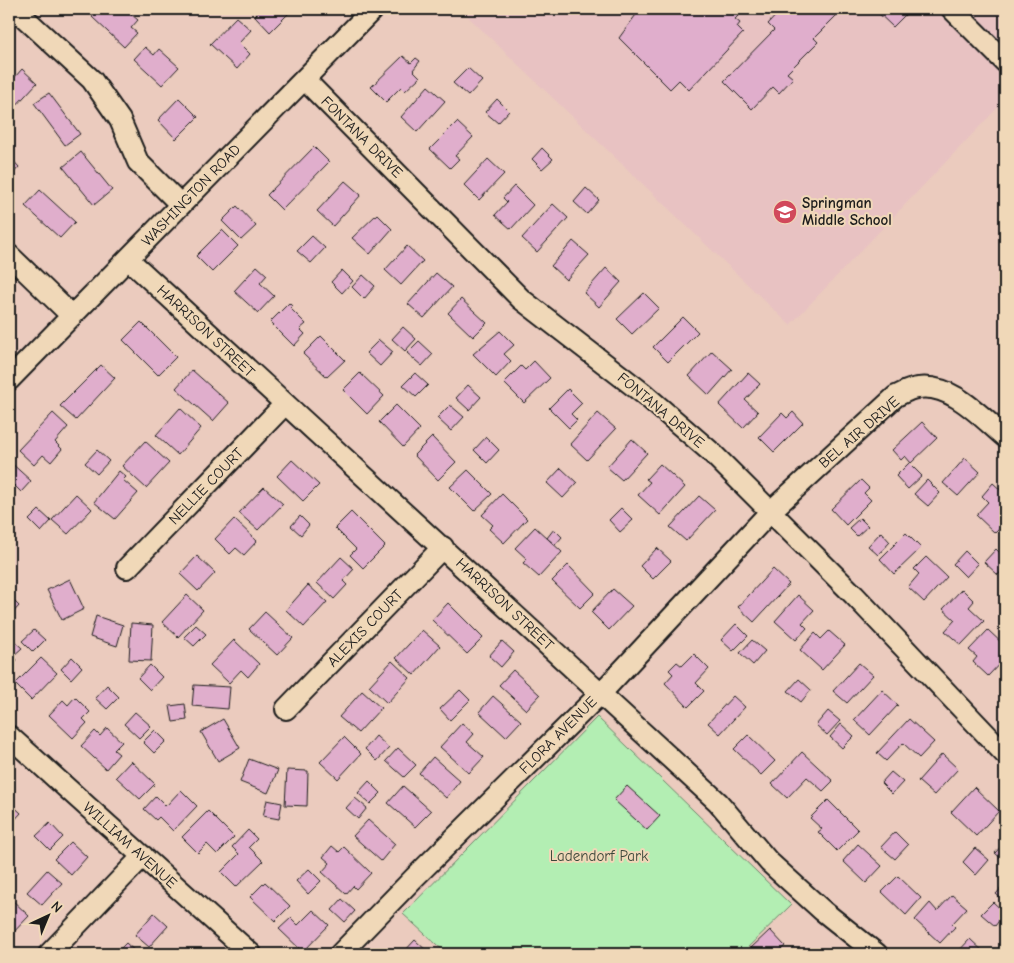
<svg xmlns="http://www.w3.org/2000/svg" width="1014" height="963" font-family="'Comic Neue',sans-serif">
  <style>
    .built { fill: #e8c2c2 }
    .green { fill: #b3eeb3; stroke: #688568 }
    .building { fill: #e0aecc; stroke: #1c1c1c }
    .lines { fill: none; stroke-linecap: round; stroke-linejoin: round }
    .minor-casing { stroke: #1c1c1c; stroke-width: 24 }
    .minor { stroke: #f0d8b8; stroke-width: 20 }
    .labels { text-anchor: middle; stroke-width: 4; stroke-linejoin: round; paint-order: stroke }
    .street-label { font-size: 15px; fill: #1c1c1c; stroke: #f0d8b8 }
    .poi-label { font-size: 15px; font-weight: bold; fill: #1c1c1c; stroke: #f0d8b8; text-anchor: start }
    .park-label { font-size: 15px; fill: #3a463a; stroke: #f0d8b8 }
  </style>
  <rect width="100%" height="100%" fill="#ebcbbe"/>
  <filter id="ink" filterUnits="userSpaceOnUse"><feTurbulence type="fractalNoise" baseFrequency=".02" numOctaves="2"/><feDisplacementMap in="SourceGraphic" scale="10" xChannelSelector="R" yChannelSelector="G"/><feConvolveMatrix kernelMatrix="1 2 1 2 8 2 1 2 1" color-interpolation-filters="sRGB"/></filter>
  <g filter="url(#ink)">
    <path class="built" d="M460 9H1005V100L790 325Z"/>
    <path class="green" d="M597 717 791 905 741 954H447L403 914Z"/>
    <path class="building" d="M100 9H125L138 20 131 28 137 33 124 47 92 17Z
      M262 9H293L270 32 255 16Z
      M633 9H745L735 19 740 23 737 27 743 33 689 90 679 80 670 89 619 38 638 12Z
      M779 9H843L814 38 818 42 787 73 793 78 779 93 773 87 752 109 724 81 774 30 768 24 781 10Z
      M874 9H911L893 27Z
      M236 17 251 30 239 43 250 54 237 69 210 44Z
      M145 47 154 55 159 49 179 67 162 85 134 59Z
      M403 56 411 63 416 58 420 61 413 70 420 77 405 91 401 87 386 102 371 87Z
      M468 68 482 81 468 96 453 83Z
      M22 69 37 83 12 110 9 107V71L15 77Z
      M428 86 445 101 417 132 401 117Z
      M49 93 80 134 65 145 34 103Z
      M179 98 198 117 176 139 158 120Z
      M497 99 509 111 498 123 485 112Z
      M457 122 473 137 455 156 459 159 450 168 430 149Z
      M314 147 329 162 282 210 267 195Z
      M542 148 553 159 542 169 532 159Z
      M81 152 112 190 94 205 63 167Z
      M9 156 19 167 9 178Z
      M488 159 504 174 479 200 464 185Z
      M345 181 361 195 333 226 317 211Z
      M514 186 533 205 511 229 495 215 507 202 503 198Z
      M586 188 599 200 587 214 574 202Z
      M40 190 75 222 60 238 25 206Z
      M553 204 568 218 537 252 522 238Z
      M237 206 256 226 241 240 222 221Z
      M377 214 392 229 370 254 352 238Z
      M222 230 238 246 212 272 196 256Z
      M312 236 325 248 311 263 297 251Z
      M573 241 589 255 566 280 551 266Z
      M407 246 423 261 401 285 385 270Z
      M257 266 267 275 260 283 274 296 258 313 234 291Z
      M606 268 621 282 599 307 584 293Z
      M342 270 353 281 342 293 331 282Z
      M436 273 452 287 424 318 408 304Z
      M363 275 375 286 364 299 352 287Z
      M644 293 659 308 632 334 617 319Z
      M461 299 487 323 473 337 448 313Z
      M289 303 292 306 290 308 306 324 300 329 305 334 294 346 270 322Z
      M683 317 698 332 668 362 653 347Z
      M141 322 176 357 158 375 123 340Z
      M403 327 416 339 405 351 392 339Z
      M500 331 514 345 504 354 511 361 496 377 473 354Z
      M321 336 345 360 327 377 303 354Z
      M379 340 393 352 380 366 366 353Z
      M419 341 433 354 422 366 407 353Z
      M712 351 732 369 709 395 689 376Z
      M534 361 550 378 524 403 504 383 521 366 525 370Z
      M101 365 115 378 76 420 60 406Z
      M192 370 229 403 213 421 176 388Z
      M360 373 384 396 367 414 343 390Z
      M415 373 428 385 416 397 403 385Z
      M748 373 760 384 745 400 758 412 743 428 719 405Z
      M468 385 481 397 469 410 456 398Z
      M568 389 582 403 571 414 577 420 569 428 549 408Z
      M396 405 420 429 403 447 379 422Z
      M450 405 464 417 451 431 437 418Z
      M180 408 201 428 178 455 156 435Z
      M793 412 803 423 774 452 759 437 782 413 787 418Z
      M53 413 68 427 55 442 62 449 51 462 43 455 34 465 18 450Z
      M598 413 616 429 587 460 570 444Z
      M922 422 937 438 911 463 905 456 901 460 892 450Z
      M432 437 456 462 438 480 414 455Z
      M486 437 499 450 487 463 474 450Z
      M632 439 647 453 622 480 607 467Z
      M145 441 169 463 146 488 122 466Z
      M97 450 109 461 97 474 85 463Z
      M965 458 980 472 958 496 943 483Z
      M292 460 319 485 303 501 277 476Z
      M9 461 31 481 21 492 14 485 9 491Z
      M909 463 922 476 908 489 896 476Z
      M660 464 685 487 660 515 638 495 650 482 646 479Z
      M561 468 577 483 563 498 547 483Z
      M468 470 492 494 474 511 450 487Z
      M119 471 126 477 123 480 138 493 115 519 94 502Z
      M861 480 869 488 864 493 871 500 846 525 831 509Z
      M927 480 940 493 928 506 914 494Z
      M993 483 1005 494V527L1003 525 995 533 976 515 988 502 982 496Z
      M264 487 283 504 258 530 239 513Z
      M76 494 92 509 68 534 52 520Z
      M502 494 527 519 504 543 489 529 493 525 482 515Z
      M699 496 715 510 686 541 670 527Z
      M621 508 633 520 620 532 609 520Z
      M39 510 51 521 41 532 29 520Z
      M351 512 385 546 363 568 350 555 356 549 335 528Z
      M300 516 309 525 301 535 291 526Z
      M860 518 868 526 857 536 849 528Z
      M234 519 257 541 244 555 236 548 230 554 215 539Z
      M535 527 562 552 539 577 523 563 527 559 515 548Z
      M554 529 562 537 555 545 547 538Z
      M881 532 890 542 878 555 868 546Z
      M906 533 921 548 894 574 880 559Z
      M657 548 671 561 653 579 640 566Z
      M996 549 1005 558V567L998 575 984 562Z
      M965 551 978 564 966 577 953 564Z
      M197 556 215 573 198 591 180 574Z
      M341 557 354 569 343 581 347 585 334 599 317 583Z
      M926 557 947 577 924 602 908 587 919 574 914 569Z
      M568 565 595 593 580 608 552 581Z
      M773 569 789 584 754 622 738 607Z
      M70 579 84 609 62 620 47 590Z
      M308 585 327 602 304 627 286 610Z
      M613 589 632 606 609 630 591 612Z
      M962 589 974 601 969 607 984 621 961 645 945 631 955 620 943 609Z
      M187 595 203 610 178 637 162 622Z
      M798 595 814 610 802 623 807 628 796 640 775 621Z
      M9 596 19 606 9 617Z
      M448 603 483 638 467 654 432 620Z
      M265 612 293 638 277 655 249 629Z
      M96 616 123 625 117 646 90 637Z
      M131 623 153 625 151 661 129 660Z
      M736 624 748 636 733 651 721 640Z
      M196 625 206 634 194 646 184 637Z
      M34 630 45 640 33 652 22 641Z
      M422 630 440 646 414 675 396 658Z
      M988 630 1005 646V658L988 676 973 662 977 657 969 650Z
      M829 631 845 645 822 670 800 650 815 633 821 639Z
      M10 637 22 648 13 656 17 660 9 668Z
      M234 640 259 664 248 677 241 670 229 683 210 665Z
      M752 640 765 651 753 665 740 653Z
      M502 641 514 652 501 667 489 656Z
      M694 654 709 669 696 683 704 691 688 707 665 683 673 674 669 670 677 662 682 666Z
      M72 657 82 667 71 679 61 669Z
      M41 658 57 673 31 700 15 684Z
      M392 661 410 678 387 703 369 686Z
      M859 663 873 675 847 703 833 691Z
      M150 665 162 677 150 690 138 678Z
      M513 670 540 695 526 710 499 685Z
      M799 679 811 690 801 702 788 691Z
      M107 685 119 697 107 709 95 698Z
      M194 685 230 687 228 709 192 706Z
      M460 690 470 700 450 720 440 709Z
      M882 690 898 705 870 735 854 720Z
      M362 691 381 708 358 733 339 717Z
      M493 696 521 721 506 737 479 712Z
      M733 696 745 707 720 734 708 723Z
      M75 697 90 712 83 719 87 723 73 738 49 715 63 700 68 705Z
      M185 704 187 720 173 722 170 706Z
      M828 711 840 721 827 735 816 725Z
      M135 712 151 726 139 738 124 724Z
      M223 719 240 748 218 761 201 732Z
      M909 719 934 742 919 758 903 743 886 761 877 753Z
      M462 723 474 734 467 742 484 757 469 773 440 747Z
      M841 724 854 736 842 748 830 737Z
      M107 728 122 742 114 750 119 754 106 769 81 746 95 731 100 736Z
      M155 730 166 741 154 753 143 742Z
      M748 735 775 761 761 775 734 749Z
      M376 736 389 748 377 761 365 749Z
      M344 737 361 754 338 779 320 762Z
      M398 748 416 765 404 777 386 761Z
      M802 752 833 781 823 791 807 777 787 798 772 784Z
      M942 754 958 769 934 795 918 781Z
      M433 757 460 781 446 798 419 773Z
      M249 759 278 770 268 793 240 782Z
      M131 761 155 784 140 799 116 777Z
      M287 770 308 771 307 806 285 805Z
      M891 772 903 782 892 794 881 783Z
      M369 781 381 793 370 804 358 793Z
      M403 786 431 811 415 827 388 803Z
      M627 786 660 816 647 830 614 800Z
      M974 787 999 811 976 836 951 812Z
      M181 790 197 806 173 831 159 817 156 820 144 809 156 796 166 806Z
      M355 798 367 808 358 819 346 808Z
      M267 800 282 803 279 819 263 816Z
      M828 800 858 830 837 851 818 832 822 829 810 818Z
      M9 802 21 813 10 825 9 824Z
      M208 811 234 837 217 854 207 844 198 853 182 837Z
      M368 820 395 844 381 861 353 836Z
      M50 823 63 837 50 850 36 836Z
      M248 830 257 839 249 847 263 861 236 887 221 872 239 854 232 847Z
      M895 832 908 845 895 859 881 847Z
      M71 842 87 857 71 875 54 859Z
      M1005 842V862L995 853Z
      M858 844 882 866 866 883 843 861Z
      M332 846 339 852 344 847 371 873 356 889 353 886 346 894 322 872 330 863 323 857Z
      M975 848 989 860 976 875 963 862Z
      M309 869 321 881 308 894 296 881Z
      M47 870 62 883 42 905 27 892Z
      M898 876 921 898 906 915 882 892Z
      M265 882 290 906 275 921 250 897Z
      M1005 884V902L996 894Z
      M952 895 967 908 952 924 955 927 940 943 915 920 930 903 937 911Z
      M9 897 29 916 9 937Z
      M342 899 355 911 345 922 332 910Z
      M993 902 1005 913 995 926 981 914Z
      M313 910 329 925 303 952 279 929 291 918 298 925Z
      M154 913 168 926 149 947 135 935Z
      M770 930 785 946 776 954H757L751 948Z
      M970 939 986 954H956Z
      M415 940 430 954H402Z
      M126 943 138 954H115Z"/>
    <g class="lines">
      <g class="minor-casing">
        <path id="minor" d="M15 9 92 80 120 120 138 162 181 205
          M952 9 1005 62
          M304 79 521 299 644 394 711 452 854 595 1005 754
          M9 255 72 316
          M128 259 718 802 769 862 823 911 877 954
          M9 380 373 9
          M127 568 285 404
          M286 709 443 547
          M9 736 251 954
          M49 954 143 856
          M340 954 414 878 602 692 771 511 896 396C903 393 911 388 918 388 952 383 982 418 1005 437"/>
      </g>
      <use href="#minor" class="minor"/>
    </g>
  </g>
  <defs>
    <g id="school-disc" transform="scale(1.25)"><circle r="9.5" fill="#d1495b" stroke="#f0d8b8"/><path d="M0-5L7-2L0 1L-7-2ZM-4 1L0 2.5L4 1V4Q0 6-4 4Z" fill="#fff"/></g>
  </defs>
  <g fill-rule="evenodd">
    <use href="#school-disc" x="785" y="212"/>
  </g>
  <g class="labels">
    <g class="street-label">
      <text transform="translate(362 137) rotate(45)" y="5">FONTANA DRIVE</text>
      <text transform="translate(191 195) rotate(-46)" y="5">WASHINGTON ROAD</text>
      <text transform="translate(206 331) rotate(43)" y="5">HARRISON STREET</text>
      <text transform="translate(661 410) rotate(40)" y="5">FONTANA DRIVE</text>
      <text transform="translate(859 432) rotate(-41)" y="5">BEL AIR DRIVE</text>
      <text transform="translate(206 486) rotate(-46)" y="5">NELLIE COURT</text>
      <text transform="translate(505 604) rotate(43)" y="5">HARRISON STREET</text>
      <text transform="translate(365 628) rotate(-46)" y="5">ALEXIS COURT</text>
      <text transform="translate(558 735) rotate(-45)" y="5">FLORA AVENUE</text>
      <text transform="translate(130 845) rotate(42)" y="5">WILLIAM AVENUE</text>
    </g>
    <g class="poi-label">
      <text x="802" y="208">Springman<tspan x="802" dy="17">Middle School</tspan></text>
    </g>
    <g class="park-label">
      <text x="599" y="861">Ladendorf Park</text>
    </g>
  </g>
  <rect width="1014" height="963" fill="none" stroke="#f0d8b8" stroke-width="30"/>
  <rect x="15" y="15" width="984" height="933" fill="none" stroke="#1c1c1c" stroke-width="2" filter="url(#ink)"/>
  <g transform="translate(48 916) rotate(44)" stroke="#f0d8b8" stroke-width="4" paint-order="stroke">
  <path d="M0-4L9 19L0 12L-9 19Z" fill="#1c1c1c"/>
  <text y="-8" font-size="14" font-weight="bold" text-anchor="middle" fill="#1c1c1c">N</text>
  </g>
</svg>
